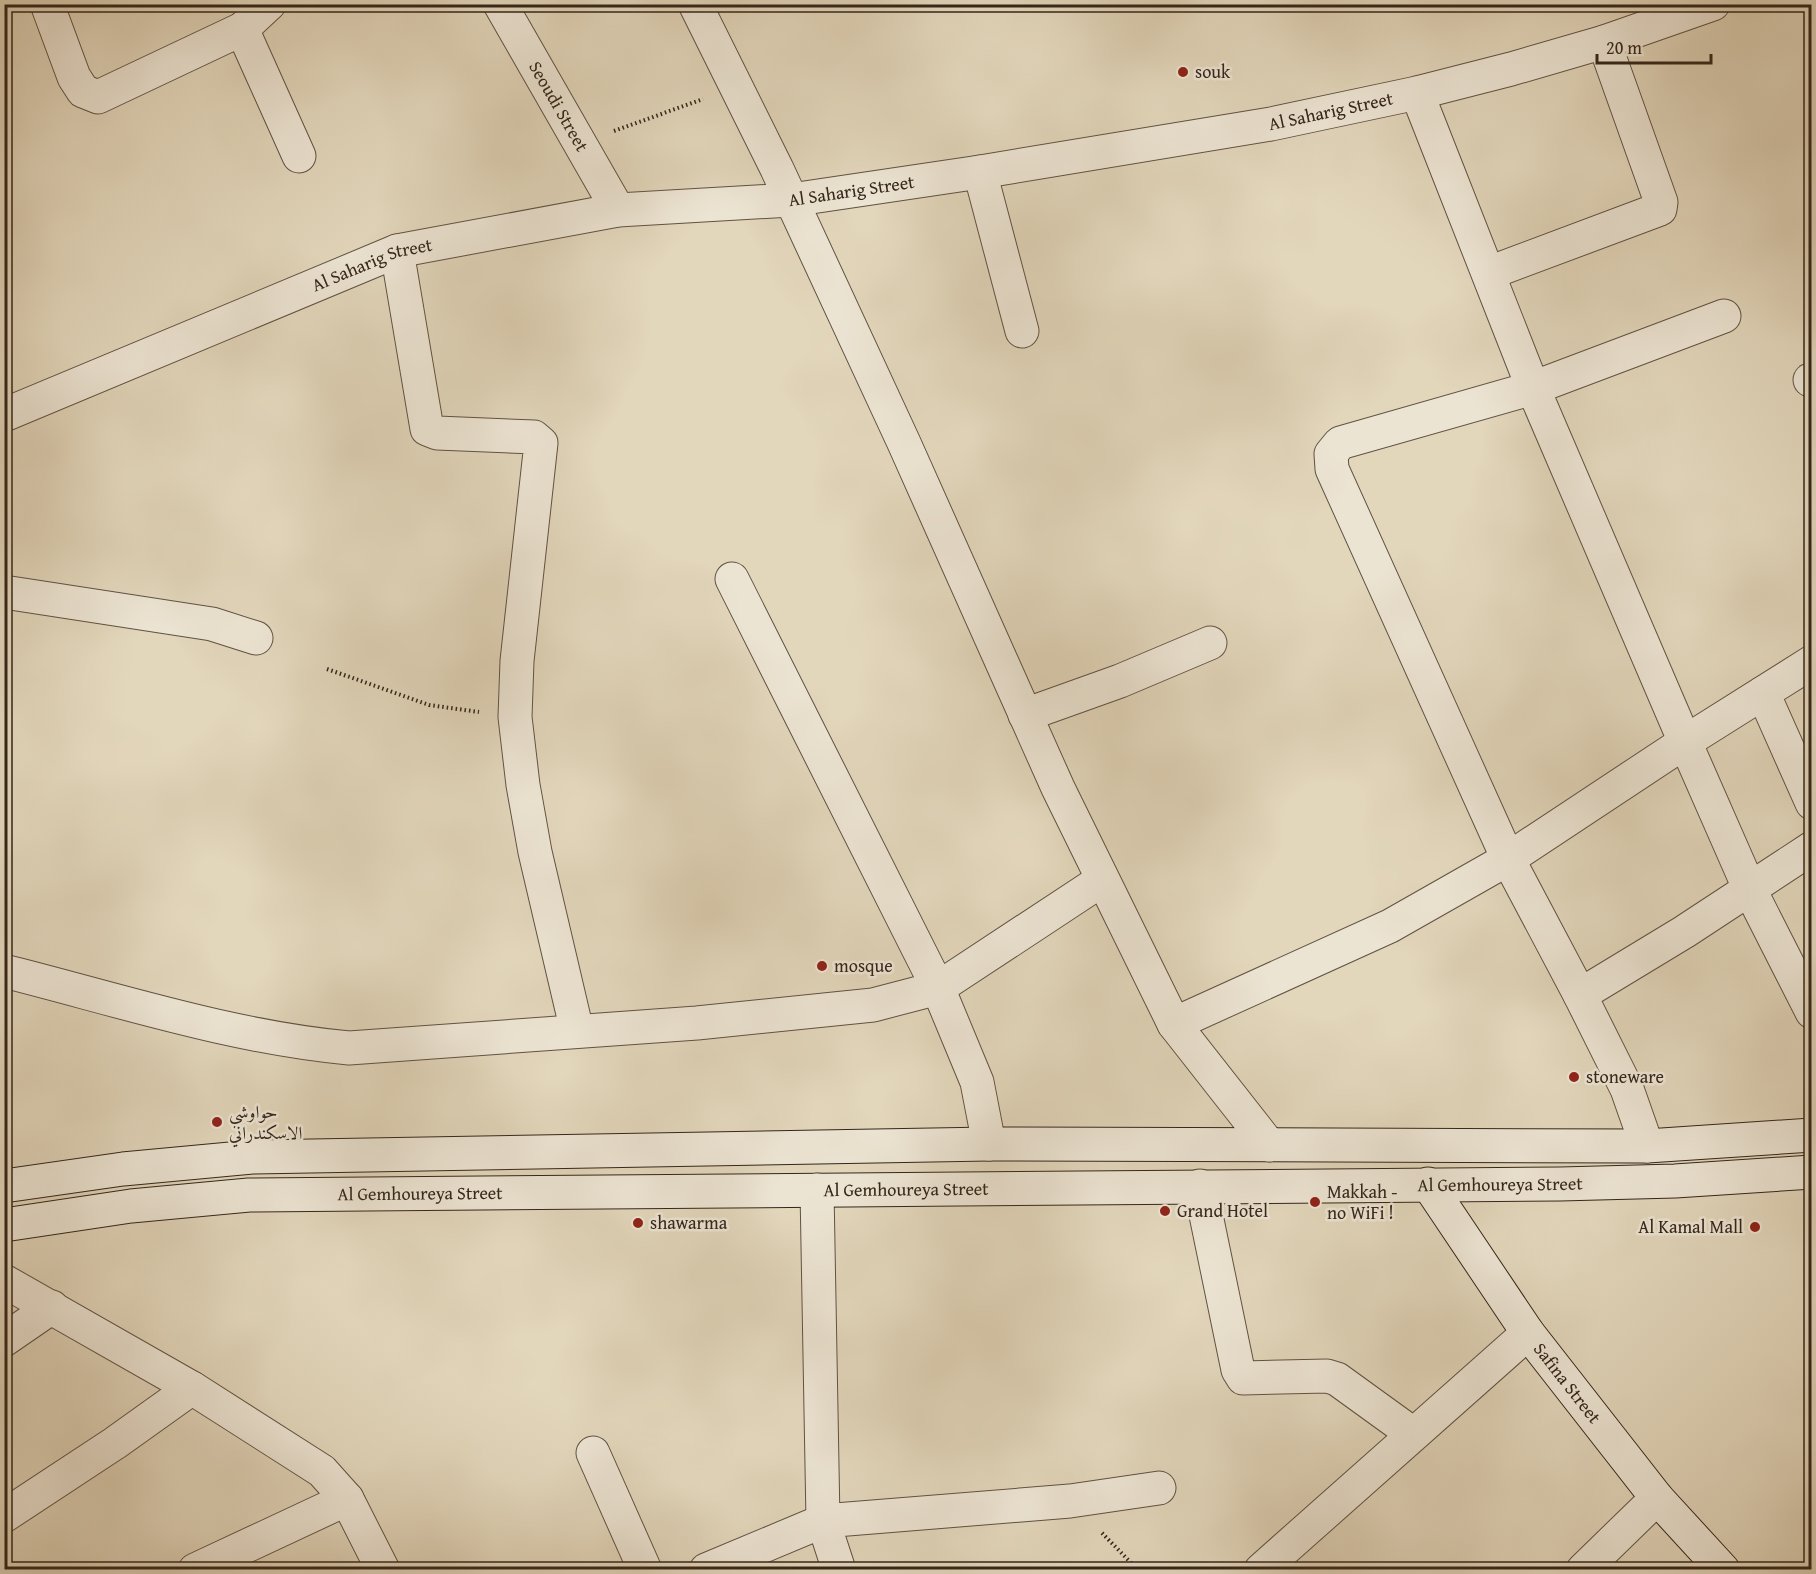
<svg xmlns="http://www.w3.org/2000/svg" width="1816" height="1574" font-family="'Gentium Book Plus',Amiri,serif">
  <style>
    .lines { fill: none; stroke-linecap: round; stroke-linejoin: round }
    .street-casing { stroke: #605243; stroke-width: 35 }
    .secondary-casing { stroke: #34261b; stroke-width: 35 }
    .path { stroke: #34261b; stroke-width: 4; stroke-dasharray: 1.5 3; stroke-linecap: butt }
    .street { stroke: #ece4d3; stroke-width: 33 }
    .secondary { stroke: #ece4d3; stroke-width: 33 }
    .poi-dot { fill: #8f2418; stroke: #ece4d3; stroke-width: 2 }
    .labels { text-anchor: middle; stroke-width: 5; stroke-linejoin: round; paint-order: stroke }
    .poi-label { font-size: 18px; fill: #34261b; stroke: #ece4d3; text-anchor: start }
    .street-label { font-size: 18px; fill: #34261b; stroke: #ece4d3 }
  </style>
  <rect width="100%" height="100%" fill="#e2d6bb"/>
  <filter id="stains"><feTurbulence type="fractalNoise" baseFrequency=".00333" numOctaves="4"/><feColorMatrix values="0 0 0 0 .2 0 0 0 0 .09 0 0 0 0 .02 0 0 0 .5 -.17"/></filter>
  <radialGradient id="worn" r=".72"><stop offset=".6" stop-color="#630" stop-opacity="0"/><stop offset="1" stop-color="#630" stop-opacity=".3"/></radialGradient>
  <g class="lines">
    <g class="street-casing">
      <g id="street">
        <path d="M47 4 74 77 83 91 98 97 242 29 269 4"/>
        <path id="s1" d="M500 4 618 210"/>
        <path d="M695 4 777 169 904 443 1058 788 1174 1024 1269 1145"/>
        <path d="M242 29 299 156"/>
        <path d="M1417 93 1533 388 1340 443 1331 454 1332 469 1508 859 1580 995"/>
        <path d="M980 172 1022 331"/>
        <path d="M397 251 427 429 437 433 534 437 541 443 517 661 515 717 523 785 535 852 577 1031"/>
        <path d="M1489 273 1660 209 1661 202 1604 42"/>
        <path d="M1724 316 1533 388 1685 742 1812 662"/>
        <path d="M1810 380H1812"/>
        <path id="s2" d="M4 415 397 251 618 210 791 200 980 172 1271 124 1417 93 1511 69 1604 42 1713 4"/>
        <path d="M732 579 938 988 977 1082 989 1144"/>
        <path d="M4 592 212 624 256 638"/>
        <path d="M1763 693 1812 803"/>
        <path d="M1025 715 1120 681 1210 643"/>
        <path d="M4 971C119 1000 231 1037 349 1048L697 1023 873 1005 938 988 1102 880"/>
        <path d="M1174 1024 1390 926 1508 859 1685 742 1750 890 1812 1012"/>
        <path d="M1647 1146 1627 1089 1580 995 1684 932 1812 848"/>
        <path d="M1200 1186 1238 1370 1243 1378 1327 1376 1337 1379 1413 1434"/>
        <path d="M817 1190 823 1521 1070 1501 1159 1488"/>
        <path d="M4 1281 192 1388 322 1471 347 1499 383 1570"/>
        <path d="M4 1340 52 1307"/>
        <path d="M593 1453 645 1570"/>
        <path d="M4 1516 115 1443 192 1388"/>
        <path d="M195 1570 347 1499"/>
        <path d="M706 1570 823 1521 839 1570"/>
        <path d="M1261 1570 1528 1333"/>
        <path d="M1583 1570 1657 1498"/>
      </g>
    </g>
    <g class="secondary-casing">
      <g id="secondary">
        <path id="s3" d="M1428 1184 1528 1333 1657 1498 1723 1570"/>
        <path d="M4 1186 123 1169 252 1157 989 1144 1647 1146 1812 1135"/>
        <path id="s4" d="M4 1225 131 1206 249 1195 1560 1184 1675 1181 1812 1172"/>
      </g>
    </g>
    <path class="path" d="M614 131 703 99
      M327 669 429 705 479 712
      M1102 1533 1138 1570"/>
    <use href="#street" class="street"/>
    <use href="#secondary" class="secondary"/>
  </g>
  <g class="poi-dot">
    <circle cx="1183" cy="72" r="6"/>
    <circle cx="822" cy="966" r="6"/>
    <circle cx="1574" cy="1077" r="6"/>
    <circle cx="217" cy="1122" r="6"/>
    <circle cx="1315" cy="1202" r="6"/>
    <circle cx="1165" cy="1211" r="6"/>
    <circle cx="638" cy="1223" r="6"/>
    <circle cx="1755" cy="1227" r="6"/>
  </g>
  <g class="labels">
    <g class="poi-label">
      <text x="1195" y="78">souk</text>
      <text x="834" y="972">mosque</text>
      <text x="1586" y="1083">stoneware</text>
      <text x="229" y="1118">حواوشي<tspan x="229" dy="21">الاسكندراني</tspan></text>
      <text x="1327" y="1198">Makkah -<tspan x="1327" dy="21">no WiFi !</tspan></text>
      <text x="1177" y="1217">Grand Hotel</text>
      <text x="650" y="1229">shawarma</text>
      <text x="1743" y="1233" text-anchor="end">Al Kamal Mall</text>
    </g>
    <g class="street-label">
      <text dy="6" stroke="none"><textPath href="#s1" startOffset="118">Seoudi Street</textPath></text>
      <text dy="6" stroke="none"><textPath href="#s2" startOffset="1371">Al Saharig Street</textPath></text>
      <text dy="6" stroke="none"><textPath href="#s2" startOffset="885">Al Saharig Street</textPath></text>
      <text dy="6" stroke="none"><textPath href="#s2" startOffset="398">Al Saharig Street</textPath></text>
      <text dy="6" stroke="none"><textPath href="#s4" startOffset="1498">Al Gemhoureya Street</textPath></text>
      <text dy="6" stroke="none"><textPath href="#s4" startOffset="904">Al Gemhoureya Street</textPath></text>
      <text dy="6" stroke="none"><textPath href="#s4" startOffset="418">Al Gemhoureya Street</textPath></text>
      <text dy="6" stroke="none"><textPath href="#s3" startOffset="243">Safina Street</textPath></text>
    </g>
  </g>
  <rect width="1816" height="1574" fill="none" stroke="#e2d6bb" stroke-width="24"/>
  <rect x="6" y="6" width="1804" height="1562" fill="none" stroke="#34261b" stroke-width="3"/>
  <rect x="12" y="12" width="1792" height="1550" fill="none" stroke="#34261b" stroke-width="1.5"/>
  <path d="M1597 54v9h114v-9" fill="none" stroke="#34261b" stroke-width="3"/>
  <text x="1606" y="54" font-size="18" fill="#34261b" stroke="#ece4d3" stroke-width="4.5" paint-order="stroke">20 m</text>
  <rect width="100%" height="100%" filter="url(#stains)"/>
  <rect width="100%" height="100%" fill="url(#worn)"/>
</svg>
